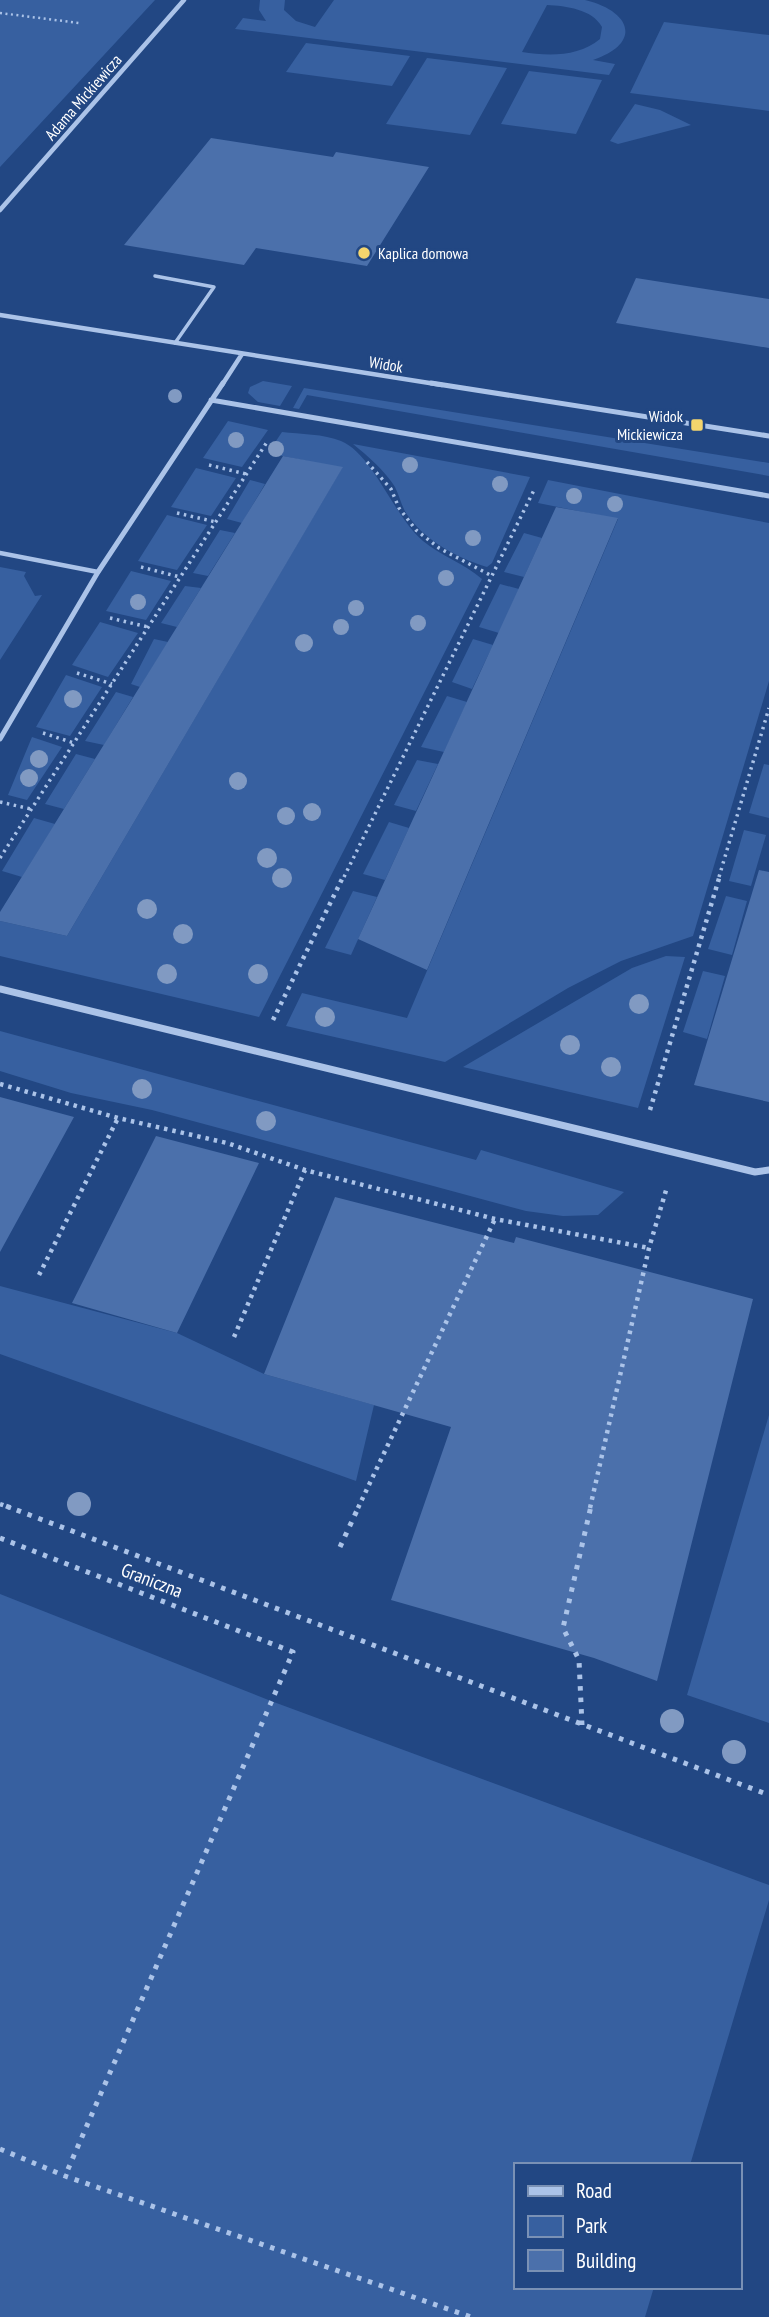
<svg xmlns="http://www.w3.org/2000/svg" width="769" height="2317" font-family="'PT Sans Narrow',sans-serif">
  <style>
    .green { fill: #3760a0; fill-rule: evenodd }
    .building { fill: #4b70ab }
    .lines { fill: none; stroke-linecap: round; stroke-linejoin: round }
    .path-far3 { stroke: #abc3e8; stroke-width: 2.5; stroke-dasharray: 2 3.5; stroke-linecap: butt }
    .path-far2 { stroke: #abc3e8; stroke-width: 3.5; stroke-dasharray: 2.5 4.5; stroke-linecap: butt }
    .path-far1 { stroke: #abc3e8; stroke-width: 4.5; stroke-dasharray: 3.5 5; stroke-linecap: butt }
    .path { stroke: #abc3e8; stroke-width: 5; stroke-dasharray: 4.5 7; stroke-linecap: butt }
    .lane-far1 { stroke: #abc3e8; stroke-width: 3.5 }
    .lane { stroke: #abc3e8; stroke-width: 4.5 }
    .street-far2 { stroke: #abc3e8; stroke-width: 4.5 }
    .street-far1 { stroke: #abc3e8; stroke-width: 5 }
    .street { stroke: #abc3e8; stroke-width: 7 }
    .tree { fill: #819ac2 }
    .poi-dot { fill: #f4d56d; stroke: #224783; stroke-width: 2.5 }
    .labels { text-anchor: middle; stroke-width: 6; stroke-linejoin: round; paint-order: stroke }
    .far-street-label { font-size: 16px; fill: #fff; stroke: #224783 }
    .far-poi-label { font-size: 16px; fill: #fff; stroke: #224783; text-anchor: start }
    .street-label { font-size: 19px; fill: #fff; stroke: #224783 }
  </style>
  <rect width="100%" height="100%" fill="#224783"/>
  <path class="green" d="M0 0H155L0 167Z
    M260 0H285L284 10 296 21 315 27 334 0H585C631 11 643 43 593 60L615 64 609 75 235 29 243 18 266 21 259 10ZM547 5C566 6 592 9 602 27L600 39C579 57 548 56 522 52Z
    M664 22 769 35V111L630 93Z
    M306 43 410 56 392 86 286 72Z
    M427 58 507 68 470 135 386 124Z
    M529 71 602 80 576 134 501 124Z
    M635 104 660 110 691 125 618 144 610 141Z
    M263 381 292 386 280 406 258 402 248 393 250 387Z
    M304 388 769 463V476L307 395 299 409 293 408Z
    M228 421 268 430 242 467 203 458Z
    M282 432C300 434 324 434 341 441 373 454 394 517 423 541 441 556 464 563 482 579L259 1017 0 956V921L67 936 342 468 268 453Z
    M353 444 530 477 492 563 487 567C458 558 427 542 409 517 402 509 400 497 395 487 385 471 368 456 353 444Z
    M196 468 236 478 211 516 171 507Z
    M250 480 265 484 242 523 227 519Z
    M548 480 769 523V681L693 936 621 961 568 988 445 1062 286 1026 302 993 407 1018 618 519 538 503Z
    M167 515 207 525 177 570 138 561Z
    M220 530 235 533 208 576 193 573Z
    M524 533 542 538 524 577 504 572Z
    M0 567 26 572 24 576 35 596 42 595 0 660Z
    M131 571 171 581 146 620 106 611Z
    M500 584 519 589 499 633 479 627Z
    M185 586 201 588 177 627 161 623Z
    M100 622 138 633 108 677 72 665Z
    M154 639 168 642 140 687 131 684Z
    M473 639 493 645 472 689 452 682Z
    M66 675 102 687 70 736 36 727Z
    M116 692 133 697 104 745 85 741Z
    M447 696 467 702 444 752 421 747Z
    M32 737 62 747 27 800 8 795Z
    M76 754 95 759 64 809 45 804Z
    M417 760 438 764 416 811 394 805Z
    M764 764 769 765V818L749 813Z
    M34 818 55 824 22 877 2 871Z
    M389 822 409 828 385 880 363 874Z
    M744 830 766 835 751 886 729 881Z
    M353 891 377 897 351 955 325 948Z
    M726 896 747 901 732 955 708 949Z
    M666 956 685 957 638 1108 463 1067 632 968Z
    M703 971 725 976 707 1039 683 1032Z
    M0 1031 476 1160 481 1150 624 1192 598 1215 563 1216 526 1211 152 1110 71 1093 0 1071Z
    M0 1286 177 1333 264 1374 374 1405 356 1481 0 1354Z
    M769 1415V1723L687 1695Z
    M0 1594 271 1701 769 1885V1900L690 2165H515V2287H654L645 2317H0Z"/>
  <path class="building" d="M211 138 333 157 336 152 429 167 367 266 256 248 244 265 124 245Z
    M636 278 769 299V348L616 323Z
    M283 456 343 467 67 936 0 921V912Z
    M556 507 618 518 427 970 358 939Z
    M759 870 769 872V1102L694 1085Z
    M0 1097 74 1117 0 1252Z
    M156 1136 259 1163 177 1333 72 1303Z
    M335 1197 514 1243 516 1237 753 1299 657 1681 594 1658 391 1600 451 1427 264 1374Z"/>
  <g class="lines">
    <path class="path-far3" d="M0 13 79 23"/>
    <path class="path-far2" d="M367 462 391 489 399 508 416 530 439 548 492 576
      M209 465 246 474
      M177 513 216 522
      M141 567 180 577
      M110 618 148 627
      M77 673 112 684
      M43 733 74 743
      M0 802 31 809
      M0 858 267 442
      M344 877 535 488
      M719 877 769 708"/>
    <path class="path-far1" d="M273 1020 344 875
      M0 1084 118 1118 227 1143 305 1170 495 1219 649 1248
      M650 1110 720 875
      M39 1275 118 1118
      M234 1337 305 1170
      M0 1504 11 1508
      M358 1508 495 1219
      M590 1508 649 1248 667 1187"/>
    <path class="path" d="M6 1506 769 1795
      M0 1538 293 1652 65 2176
      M340 1547 359 1506
      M582 1725 579 1660 563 1628 591 1506
      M0 2149 65 2176 471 2317"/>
    <path class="lane-far1" d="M155 276 214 287 175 343"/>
    <path class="lane" d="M0 553 98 572"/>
    <path class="street-far2" d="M0 210 184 0
      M0 315 442 385
      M222 385 242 354"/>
    <path class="street-far1" d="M431 383 769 436
      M211 400 769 496
      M0 739 98 572 223 383"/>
    <path class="street" d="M0 989 755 1172 769 1170"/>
  </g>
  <g class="tree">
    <circle cx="175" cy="396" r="7"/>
    <circle cx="236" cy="440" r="8"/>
    <circle cx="276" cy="449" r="8"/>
    <circle cx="410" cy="465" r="8"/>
    <circle cx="500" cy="484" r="8"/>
    <circle cx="574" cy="496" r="8"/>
    <circle cx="615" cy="504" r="8"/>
    <circle cx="473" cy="538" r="8"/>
    <circle cx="446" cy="578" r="8"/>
    <circle cx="138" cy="602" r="8"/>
    <circle cx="356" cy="608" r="8"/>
    <circle cx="418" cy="623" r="8"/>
    <circle cx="341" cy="627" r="8"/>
    <circle cx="304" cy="643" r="9"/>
    <circle cx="73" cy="699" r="9"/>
    <circle cx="39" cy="759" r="9"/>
    <circle cx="29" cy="778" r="9"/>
    <circle cx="238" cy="781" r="9"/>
    <circle cx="312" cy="812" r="9"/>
    <circle cx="286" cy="816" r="9"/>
    <circle cx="267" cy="858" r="10"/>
    <circle cx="282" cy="878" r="10"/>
    <circle cx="147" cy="909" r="10"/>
    <circle cx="183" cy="934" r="10"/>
    <circle cx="167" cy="974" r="10"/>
    <circle cx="258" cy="974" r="10"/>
    <circle cx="639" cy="1004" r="10"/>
    <circle cx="325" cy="1017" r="10"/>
    <circle cx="570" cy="1045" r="10"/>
    <circle cx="611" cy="1067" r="10"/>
    <circle cx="142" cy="1089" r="10"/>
    <circle cx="266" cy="1121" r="10"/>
    <circle cx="79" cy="1504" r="12"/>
    <circle cx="672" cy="1721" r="12"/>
    <circle cx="734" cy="1752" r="12"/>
  </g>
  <g class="poi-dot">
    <circle cx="364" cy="253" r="7"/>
    <rect x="690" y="418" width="14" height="14" rx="3.5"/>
  </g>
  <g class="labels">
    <g class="far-street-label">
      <text transform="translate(83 97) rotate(-49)" y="6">Adama Mickiewicza</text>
      <text transform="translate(386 364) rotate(9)" y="6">Widok</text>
    </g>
    <g class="far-poi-label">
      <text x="378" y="259">Kaplica domowa</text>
      <text x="683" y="422" text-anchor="end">Widok<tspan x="683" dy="18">Mickiewicza</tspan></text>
    </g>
    <g class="street-label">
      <text transform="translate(152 1580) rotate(21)" y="7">Graniczna</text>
    </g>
  </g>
  <rect x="514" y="2163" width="228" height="126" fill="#224783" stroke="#7a91b5" stroke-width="2"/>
  <rect x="528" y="2186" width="35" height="10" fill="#abc3e8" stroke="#7a91b5" stroke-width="2"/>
  <text x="576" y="2198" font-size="21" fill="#ffffff">Road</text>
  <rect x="528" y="2216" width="35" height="21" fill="#3760a0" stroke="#7a91b5" stroke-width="2"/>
  <text x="576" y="2233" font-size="21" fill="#ffffff">Park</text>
  <rect x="528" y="2250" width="35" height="21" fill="#4b70ab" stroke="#7a91b5" stroke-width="2"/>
  <text x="576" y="2268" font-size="21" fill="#ffffff">Building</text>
</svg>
